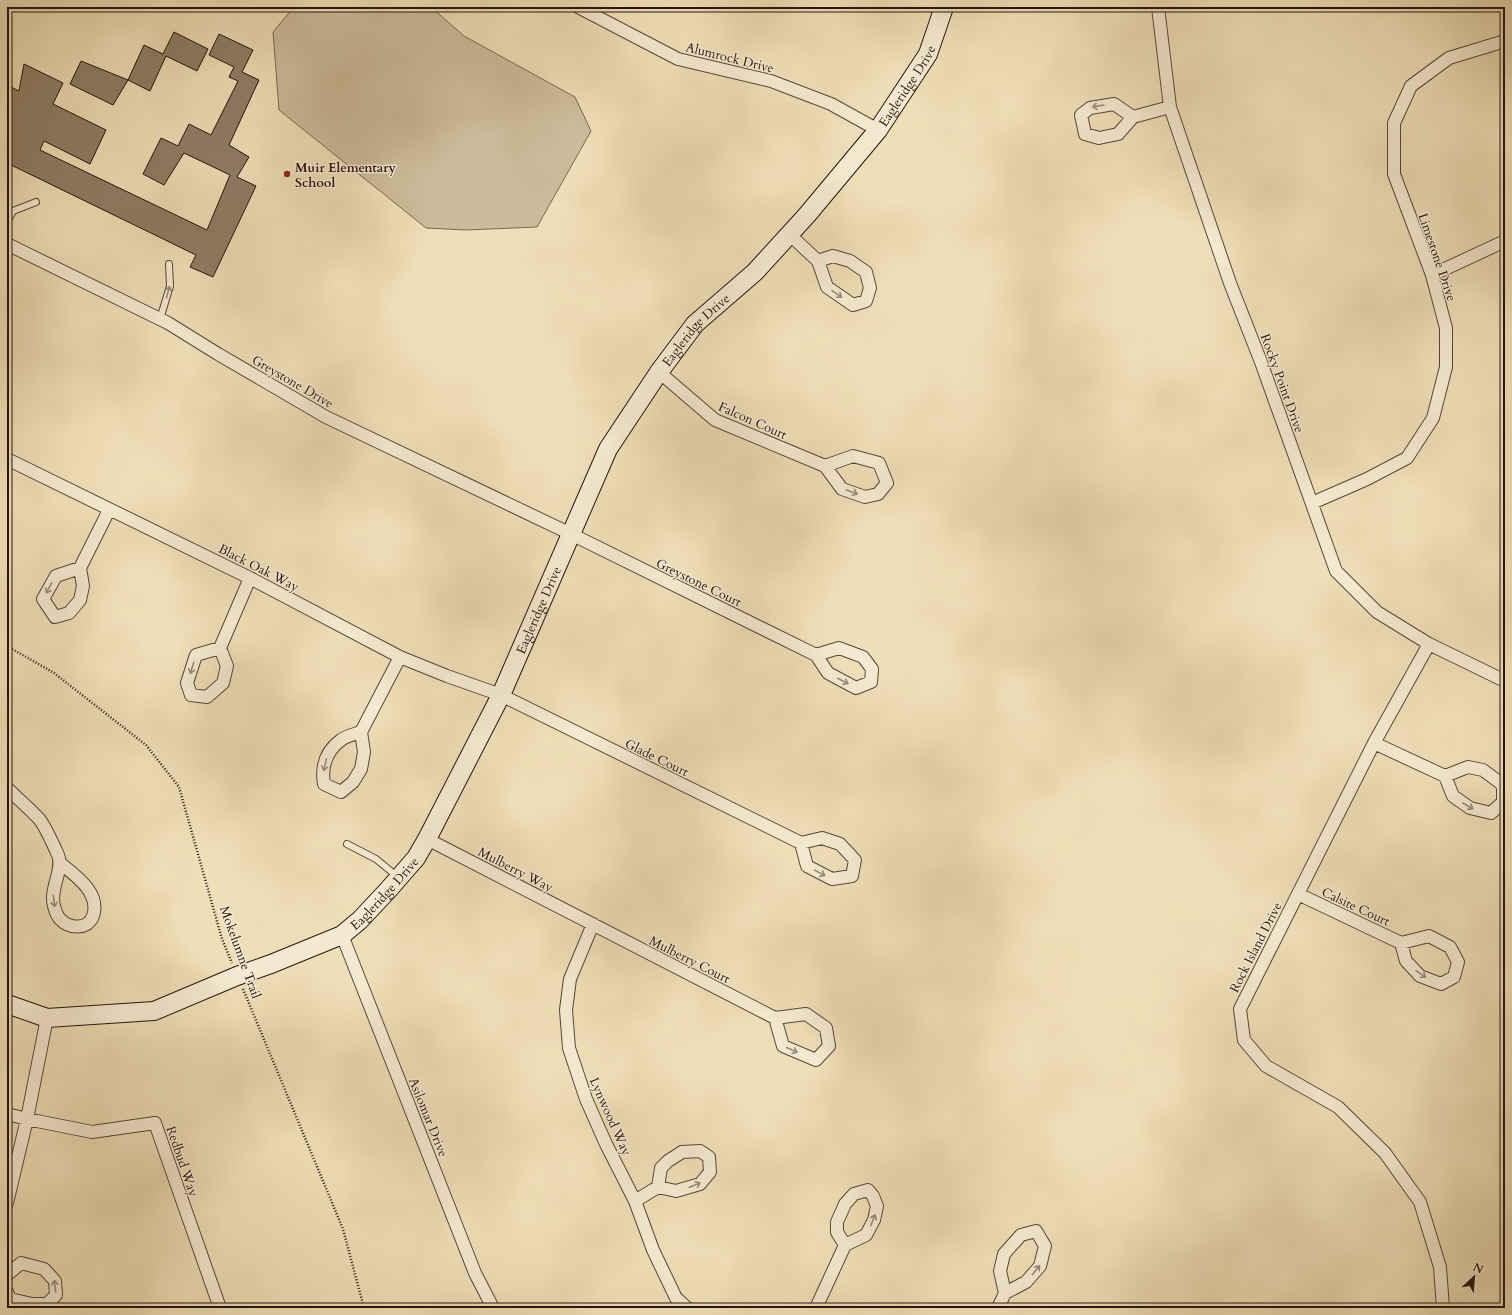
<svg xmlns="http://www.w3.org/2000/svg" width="1512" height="1315" font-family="Cardo,serif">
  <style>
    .green { fill: #ccbc9b; stroke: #786854 }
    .building { fill: #8e7e66; stroke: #24140e }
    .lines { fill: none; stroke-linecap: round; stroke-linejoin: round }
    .lane-casing { stroke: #574738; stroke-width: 8 }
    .street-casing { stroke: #574738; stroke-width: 14 }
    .secondary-casing { stroke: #24140e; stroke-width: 20 }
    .path { stroke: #24140e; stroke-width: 2.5; stroke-dasharray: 1 2; stroke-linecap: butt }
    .lane { stroke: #f5ead1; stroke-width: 6 }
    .street { stroke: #f5ead1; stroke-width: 12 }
    .secondary { stroke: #f5ead1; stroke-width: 18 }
    .oneway { stroke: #978a79 }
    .poi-dot { fill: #8f2418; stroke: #f5ead1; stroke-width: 1.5 }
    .labels { text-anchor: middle; stroke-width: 3; stroke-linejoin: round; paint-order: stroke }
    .street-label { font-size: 13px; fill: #24140e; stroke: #f5ead1 }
    .poi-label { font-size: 13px; font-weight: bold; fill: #24140e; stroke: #f5ead1; text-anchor: start }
  </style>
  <rect width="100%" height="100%" fill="#efdfb8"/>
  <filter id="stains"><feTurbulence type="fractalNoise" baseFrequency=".005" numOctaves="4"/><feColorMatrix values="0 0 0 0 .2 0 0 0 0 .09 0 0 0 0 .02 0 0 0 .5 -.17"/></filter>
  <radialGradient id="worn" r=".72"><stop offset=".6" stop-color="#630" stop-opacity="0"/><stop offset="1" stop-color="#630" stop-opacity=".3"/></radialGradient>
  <path class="green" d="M294 7H431L464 36 575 97 591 131 537 227 466 230 426 228 279 110 273 32Z"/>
  <path class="building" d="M174 32 208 49 197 71 166 56 150 91 128 80 144 45 163 54Z
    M219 34 253 50 242 72 259 80 229 145 249 157 237 177 256 186 213 277 190 267 196 255 7 163V85L19 91 24 64 63 83 53 104 106 130 90 164 44 141 40 150 207 230 230 175 184 153 164 185 143 174 161 138 178 146 189 124 211 135 238 81 229 77 234 67 209 55Z
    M81 61 128 80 113 105 70 84Z"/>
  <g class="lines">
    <g class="lane-casing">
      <path id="lane" d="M7 222 13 211 36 202
        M160 319 170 286 169 264
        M347 844 376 859 398 877"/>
    </g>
    <g class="street-casing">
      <path id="street" d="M578 7 678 59 771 81 831 104 878 130
        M1158 7 1170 107 1230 283 1261 362 1336 571 1377 612 1429 644 1505 681
        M1133 117 1114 104 1090 108 1081 115 1085 134 1099 138 1118 134 1133 117 1170 107
        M789 234 818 261 827 287 853 305 866 301 870 288 866 272 850 261 833 256 818 261
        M7 244 168 323 218 354 326 417 571 534 816 655 828 673 856 688 871 682 872 669 863 657 839 648 816 655
        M1432 275 1505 241
        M659 372 715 420 825 466 842 489 865 497 878 494 887 483 879 463 853 456 825 466
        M7 459 250 578 400 657 447 676 501 695 801 843 822 838 840 844 855 860 852 876 832 879 807 866 801 843
        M1312 503 1367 479 1407 458 1433 418 1446 367V328L1432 275 1394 174V123L1411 86 1449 58 1505 41
        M80 568 56 576 43 599 55 617 69 613 80 600 83 586 80 568 109 510
        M1429 644 1374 743 1240 1009 1244 1040 1266 1066 1338 1107 1385 1153 1420 1202 1440 1267 1443 1308
        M220 648 196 655 187 683 191 695 207 697 223 683 227 666 220 648 250 578
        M361 732C355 734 346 736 341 740 326 751 321 766 324 784L341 792 353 782 361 769 364 752 361 732 400 657
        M1374 743 1445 776 1453 796 1470 808 1491 813 1503 802V785L1483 770 1468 767 1445 776
        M7 788C18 799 30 809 40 820 46 828 54 846 58 855 64 870 49 889 54 906 55 910 57 916 60 919 69 929 88 930 93 916 101 893 75 875 60 863
        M427 839 775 1018 806 1014 826 1028 829 1046 816 1060 783 1046 775 1018
        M1298 894 1401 943 1429 936 1450 947 1458 962 1454 977 1441 984 1420 976 1406 961 1401 943
        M593 924 570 979 566 1010 569 1048 586 1099 606 1144 635 1201 653 1250 676 1298 687 1308
        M342 935 475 1273 493 1308
        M7 1114 27 1119 92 1132 155 1123 220 1308
        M635 1201 658 1187 676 1191 700 1184 710 1172 709 1157 700 1151 682 1152 668 1161 661 1168 658 1187
        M7 1203 27 1119 47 1018
        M7 1275 21 1263 44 1269 55 1281 56 1295 47 1304H32L10 1299 7 1292
        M816 1308 845 1245 866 1235 874 1220 877 1206 873 1196 868 1190 854 1194 845 1204 837 1222V1232L845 1245
        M998 1308 1005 1293 1026 1282 1040 1266 1045 1246 1036 1231 1021 1235 1004 1254 1000 1271 1005 1293"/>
    </g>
    <g class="secondary-casing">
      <g id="secondary">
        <path id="s1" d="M7 1004 47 1018 154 1011 237 976 271 964 342 935 360 920 389 889 416 858 427 839 501 695 608 449 659 372 695 324 755 272 807 215 878 130 928 54 944 7"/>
      </g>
    </g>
    <path class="path" d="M7 646 54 673 146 745 179 787 222 939 232 963
      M243 989 343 1229 364 1308"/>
    <use href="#lane" class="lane"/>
    <use href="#street" class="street"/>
    <use href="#secondary" class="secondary"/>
  </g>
  <defs><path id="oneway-shaft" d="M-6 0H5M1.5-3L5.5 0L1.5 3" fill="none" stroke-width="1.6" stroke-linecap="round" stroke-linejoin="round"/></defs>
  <g class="oneway">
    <use href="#oneway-shaft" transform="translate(1098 106) rotate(171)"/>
    <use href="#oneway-shaft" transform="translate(168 292) rotate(-75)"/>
    <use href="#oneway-shaft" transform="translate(837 294) rotate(35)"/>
    <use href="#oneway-shaft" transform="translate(852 492) rotate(20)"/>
    <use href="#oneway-shaft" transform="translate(49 588) rotate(118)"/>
    <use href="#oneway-shaft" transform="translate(192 668) rotate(107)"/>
    <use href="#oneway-shaft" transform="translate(843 681) rotate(27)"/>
    <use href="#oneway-shaft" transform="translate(325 765) rotate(103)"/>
    <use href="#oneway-shaft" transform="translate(1468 806) rotate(30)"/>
    <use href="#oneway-shaft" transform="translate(820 873) rotate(28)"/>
    <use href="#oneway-shaft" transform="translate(54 901) rotate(83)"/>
    <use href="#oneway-shaft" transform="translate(1421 974) rotate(35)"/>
    <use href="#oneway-shaft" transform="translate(792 1050) rotate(24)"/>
    <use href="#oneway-shaft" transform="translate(695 1185) rotate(-22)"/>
    <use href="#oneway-shaft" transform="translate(873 1220) rotate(-68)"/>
    <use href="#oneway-shaft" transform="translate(1036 1270) rotate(-52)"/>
    <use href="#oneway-shaft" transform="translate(55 1286) rotate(-97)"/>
  </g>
  <circle class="poi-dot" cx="287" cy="174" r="4"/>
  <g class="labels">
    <g class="street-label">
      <text transform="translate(730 57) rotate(14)" y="5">Alumrock Drive</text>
      <text dy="5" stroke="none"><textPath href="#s1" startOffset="1384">Eagleridge Drive</textPath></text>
      <text transform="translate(1438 257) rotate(71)" y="5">Limestone Drive</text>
      <text dy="5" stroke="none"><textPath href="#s1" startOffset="1060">Eagleridge Drive</textPath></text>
      <text transform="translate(293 381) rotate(30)" y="5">Greystone Drive</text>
      <text transform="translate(1283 383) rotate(70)" y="5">Rocky Point Drive</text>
      <text transform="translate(753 420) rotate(24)" y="5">Falcon Court</text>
      <text transform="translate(259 567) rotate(27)" y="5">Black Oak Way</text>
      <text transform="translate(699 582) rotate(26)" y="5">Greystone Court</text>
      <text dy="5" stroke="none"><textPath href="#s1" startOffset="736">Eagleridge Drive</textPath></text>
      <text transform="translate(657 757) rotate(26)" y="5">Glade Court</text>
      <text transform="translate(516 869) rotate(27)" y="5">Mulberry Way</text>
      <text dy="5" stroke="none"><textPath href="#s1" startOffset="412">Eagleridge Drive</textPath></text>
      <text transform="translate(1356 906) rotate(25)" y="5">Calsite Court</text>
      <text transform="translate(1255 947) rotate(-63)" y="5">Rock Island Drive</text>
      <text transform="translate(241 952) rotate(70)" y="5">Mokelumne Trail</text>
      <text transform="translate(690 959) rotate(27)" y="5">Mulberry Court</text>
      <text transform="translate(611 1116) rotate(66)" y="5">Lynwood Way</text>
      <text transform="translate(429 1117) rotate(68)" y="5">Asilomar Drive</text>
      <text transform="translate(183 1161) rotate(71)" y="5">Redbud Way</text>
    </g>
    <g class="poi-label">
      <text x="295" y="172">Muir Elementary<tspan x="295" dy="15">School</tspan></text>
    </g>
  </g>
  <rect width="1512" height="1315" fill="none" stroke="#efdfb8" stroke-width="24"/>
  <rect x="8" y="8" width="1496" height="1299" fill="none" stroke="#24140e" stroke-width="2"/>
  <rect x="12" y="12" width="1488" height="1291" fill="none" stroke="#24140e"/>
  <g transform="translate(1474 1277) rotate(26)" stroke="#f5ead1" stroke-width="3" paint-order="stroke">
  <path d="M0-3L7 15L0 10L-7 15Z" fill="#24140e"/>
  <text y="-6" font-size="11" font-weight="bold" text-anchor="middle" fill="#24140e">N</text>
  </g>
  <rect width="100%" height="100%" filter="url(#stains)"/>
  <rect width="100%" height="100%" fill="url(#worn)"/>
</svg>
